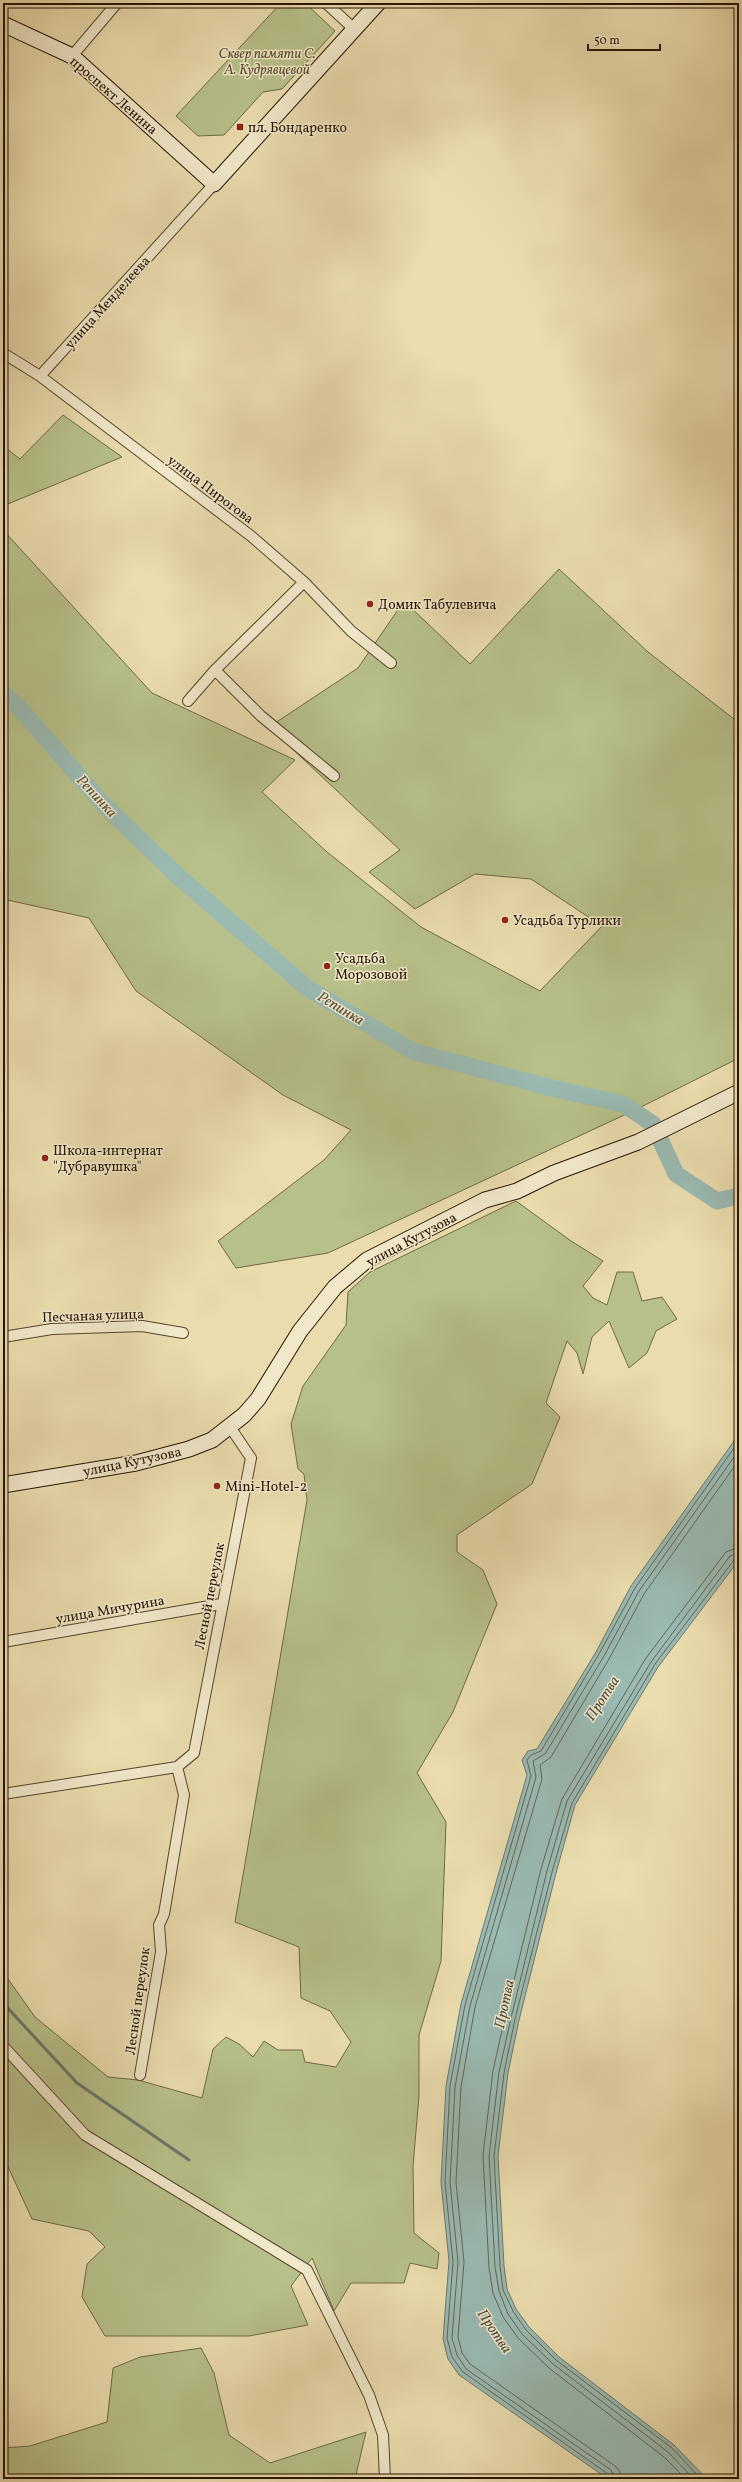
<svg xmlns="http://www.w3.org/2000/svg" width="742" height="2482" font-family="Vollkorn,serif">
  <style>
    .green { fill: #b7c08a; stroke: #6e6a46 }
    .water { fill: #9abab2; stroke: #6c776c }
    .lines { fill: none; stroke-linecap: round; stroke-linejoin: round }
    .shore { stroke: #60665a; stroke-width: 1 }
    .stream { stroke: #6c776c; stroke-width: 3 }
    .river { stroke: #9abab2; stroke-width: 17 }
    .street-casing { stroke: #57452d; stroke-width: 12 }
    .secondary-casing { stroke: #261302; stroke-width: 17 }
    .street { stroke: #f1e8ca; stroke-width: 10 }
    .secondary { stroke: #f1e8ca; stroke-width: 15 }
    .poi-dot { fill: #8f2418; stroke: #f1e8ca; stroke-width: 1.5 }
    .labels { text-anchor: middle; stroke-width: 3; stroke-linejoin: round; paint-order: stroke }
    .park-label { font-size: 14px; font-style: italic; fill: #595032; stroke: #f1e8ca }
    .street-label { font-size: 14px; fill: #261302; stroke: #f1e8ca }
    .poi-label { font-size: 14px; fill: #261302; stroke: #f1e8ca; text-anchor: start }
    .water-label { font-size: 15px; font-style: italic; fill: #4f4d40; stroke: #f1e8ca }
  </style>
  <rect width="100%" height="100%" fill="#eadcae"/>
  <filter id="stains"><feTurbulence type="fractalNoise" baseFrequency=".005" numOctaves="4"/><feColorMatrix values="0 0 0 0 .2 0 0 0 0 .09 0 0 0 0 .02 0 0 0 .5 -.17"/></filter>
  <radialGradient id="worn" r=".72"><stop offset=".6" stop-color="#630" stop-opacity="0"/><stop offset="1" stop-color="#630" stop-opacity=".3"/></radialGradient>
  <path class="green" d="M281 3H305L335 31 282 89 263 92 224 135 198 136 176 116Z
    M63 415 122 457 3 506V446L20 459Z
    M3 530 152 693 295 760 262 792 327 852 421 927 540 991 602 926 531 879 475 874 415 909 369 872 400 850 269 727 358 668 404 601 470 664 559 569 648 652 739 723V1058L635 1110 328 1253 236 1268 218 1241 324 1160 351 1130 283 1095 136 991 89 918 3 899Z
    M516 1201 571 1241 603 1261 583 1286 593 1298 607 1305 617 1272H633L642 1301 662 1297 677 1319 656 1331 647 1353 629 1368 609 1321 592 1337 583 1374 577 1353 567 1341 546 1403 560 1417 532 1484 457 1535V1552L483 1570 497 1604 453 1712 417 1773 446 1822 441 1961 419 2035V2096L413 2166 414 2233 439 2253 437 2269 410 2263 404 2283H351L334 2311 312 2258 291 2286 308 2325 249 2336H105L82 2297 87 2264 105 2247 89 2231 32 2219 3 2156V1972L35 2017 108 2077 138 2080 202 2098 213 2049 226 2037 239 2044 253 2057 264 2041 278 2050H302L305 2062 336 2067 351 2042 330 2011 301 1998 299 1947 235 1922 307 1500 304 1474 298 1469 291 1424 303 1386 346 1325 348 1292 370 1272Z
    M201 2348 214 2373 229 2435 270 2463 366 2432 355 2479H3V2448L30 2446 107 2422 113 2368 140 2357Z"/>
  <path class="water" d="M739 1434V1560L658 1667 575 1805 556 1873 519 2020 508 2073 498 2156 504 2266 507 2289 516 2309 529 2327 559 2357 674 2445 707 2479H608L459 2375 448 2359 443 2339 449 2261 441 2182 446 2086 461 2004 527 1775 522 1760 528 1751 537 1749 596 1652 631 1586Z"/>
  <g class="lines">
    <path class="shore" d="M610 2479 608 2474 463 2372 452 2357 447 2338 453 2262 445 2182 450 2086 465 2005 531 1776 527 1760 531 1755 541 1751 599 1654 635 1588 739 1441
      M615 2479 611 2470 466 2369 457 2355 452 2338 458 2262 450 2182 455 2087 470 2006 536 1777 533 1761 545 1754 604 1656 639 1591 739 1450
      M621 2479 620 2472 615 2466 470 2364 462 2353 458 2337 464 2262 456 2182 461 2087 475 2007 542 1779 540 1765 551 1757 609 1659 644 1594 739 1460
      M686 2479 664 2457 549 2368 518 2338 503 2317 493 2293 489 2268 483 2155 493 2071 505 2017 541 1869 562 1799 646 1658 726 1552 739 1547
      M694 2479 668 2452 553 2364 522 2334 508 2314 499 2291 495 2267 489 2156 499 2072 511 2018 547 1871 567 1801 651 1662 730 1556 739 1553
      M701 2479 672 2448 556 2360 526 2330 513 2311 503 2290 500 2266 494 2156 504 2073 515 2019 552 1872 572 1803 655 1664 734 1560 739 1558"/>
    <path class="stream" d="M3 2003 77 2083 189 2160"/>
    <path class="river" d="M3 693 22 711 103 804 180 878 307 988 412 1051 551 1088 623 1104 653 1124 676 1174 717 1201 739 1196"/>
    <g class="street-casing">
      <path id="street" d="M326 3 354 29
        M72 56 117 3
        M3 353 40 376 251 536 304 582 351 631 391 663
        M40 376 214 184
        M215 670 261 716 334 776
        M188 701 215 670 304 582
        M3 1337 52 1329 142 1326 183 1333
        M3 1642 221 1604
        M3 1794 177 1767 194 1753 251 1458 230 1427
        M3 2046 85 2135 307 2270 369 2395 383 2435 385 2479
        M140 2075 161 1952 159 1925 164 1914 184 1795 177 1767"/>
    </g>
    <g class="secondary-casing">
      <path id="secondary" d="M3 24 72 56 214 184 378 3
        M3 1485 136 1463 189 1449 212 1440 244 1415 258 1399 300 1331 335 1287 367 1260 485 1200 517 1191 554 1173 638 1142 739 1092"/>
    </g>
    <use href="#street" class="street"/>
    <use href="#secondary" class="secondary"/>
  </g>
  <g class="poi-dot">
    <rect x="236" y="123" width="8" height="8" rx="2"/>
    <circle cx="370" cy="604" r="4"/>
    <circle cx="505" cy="920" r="4"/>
    <circle cx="327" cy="966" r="4"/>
    <circle cx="45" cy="1158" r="4"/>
    <circle cx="217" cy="1486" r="4"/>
  </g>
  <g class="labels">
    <g class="park-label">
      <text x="267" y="58">Сквер памяти С.<tspan x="267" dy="16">А. Кудрявцевой</tspan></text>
    </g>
    <g class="street-label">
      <text transform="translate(114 95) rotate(41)" y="5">проспект Ленина</text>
      <text transform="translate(107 302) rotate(-48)" y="5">улица Менделеева</text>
      <text transform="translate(211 489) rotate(37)" y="5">улица Пирогова</text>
      <text transform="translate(411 1239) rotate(-28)" y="5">улица Кутузова</text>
      <text transform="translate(93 1315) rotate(-2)" y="5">Песчаная улица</text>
      <text transform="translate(132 1461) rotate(-12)" y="5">улица Кутузова</text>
      <text transform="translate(209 1596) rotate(-79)" y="5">Лесной переулок</text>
      <text transform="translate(110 1609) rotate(-10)" y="5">улица Мичурина</text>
      <text transform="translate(137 2001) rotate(-82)" y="5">Лесной переулок</text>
    </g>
    <g class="poi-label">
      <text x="248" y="132">пл. Бондаренко</text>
      <text x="378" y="609">Домик Табулевича</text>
      <text x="513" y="925">Усадьба Турлики</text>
      <text x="335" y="963">Усадьба<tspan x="335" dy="16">Морозовой</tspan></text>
      <text x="53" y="1155">Школа-интернат<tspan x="53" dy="16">"Дубравушка"</tspan></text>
      <text x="225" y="1491">Mini-Hotel-2</text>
    </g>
    <g class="water-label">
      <text transform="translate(97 796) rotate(47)" y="5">Репинка</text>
      <text transform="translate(341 1008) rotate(31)" y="5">Репинка</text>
      <text transform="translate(602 1698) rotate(-57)" y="5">Протва</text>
      <text transform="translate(504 2004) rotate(-78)" y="5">Протва</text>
      <text transform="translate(495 2331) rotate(56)" y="5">Протва</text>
    </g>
  </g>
  <rect width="742" height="2482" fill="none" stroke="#eadcae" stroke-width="16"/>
  <rect x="4" y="4" width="734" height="2474" fill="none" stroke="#261302" stroke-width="2"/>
  <rect x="8" y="8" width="726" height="2466" fill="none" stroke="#261302"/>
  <path d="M588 44v6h72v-6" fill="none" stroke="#261302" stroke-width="2"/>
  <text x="594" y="44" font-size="12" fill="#261302" stroke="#f1e8ca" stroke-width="3" paint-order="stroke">50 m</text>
  <rect width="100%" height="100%" filter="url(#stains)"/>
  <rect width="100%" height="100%" fill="url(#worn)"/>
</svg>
